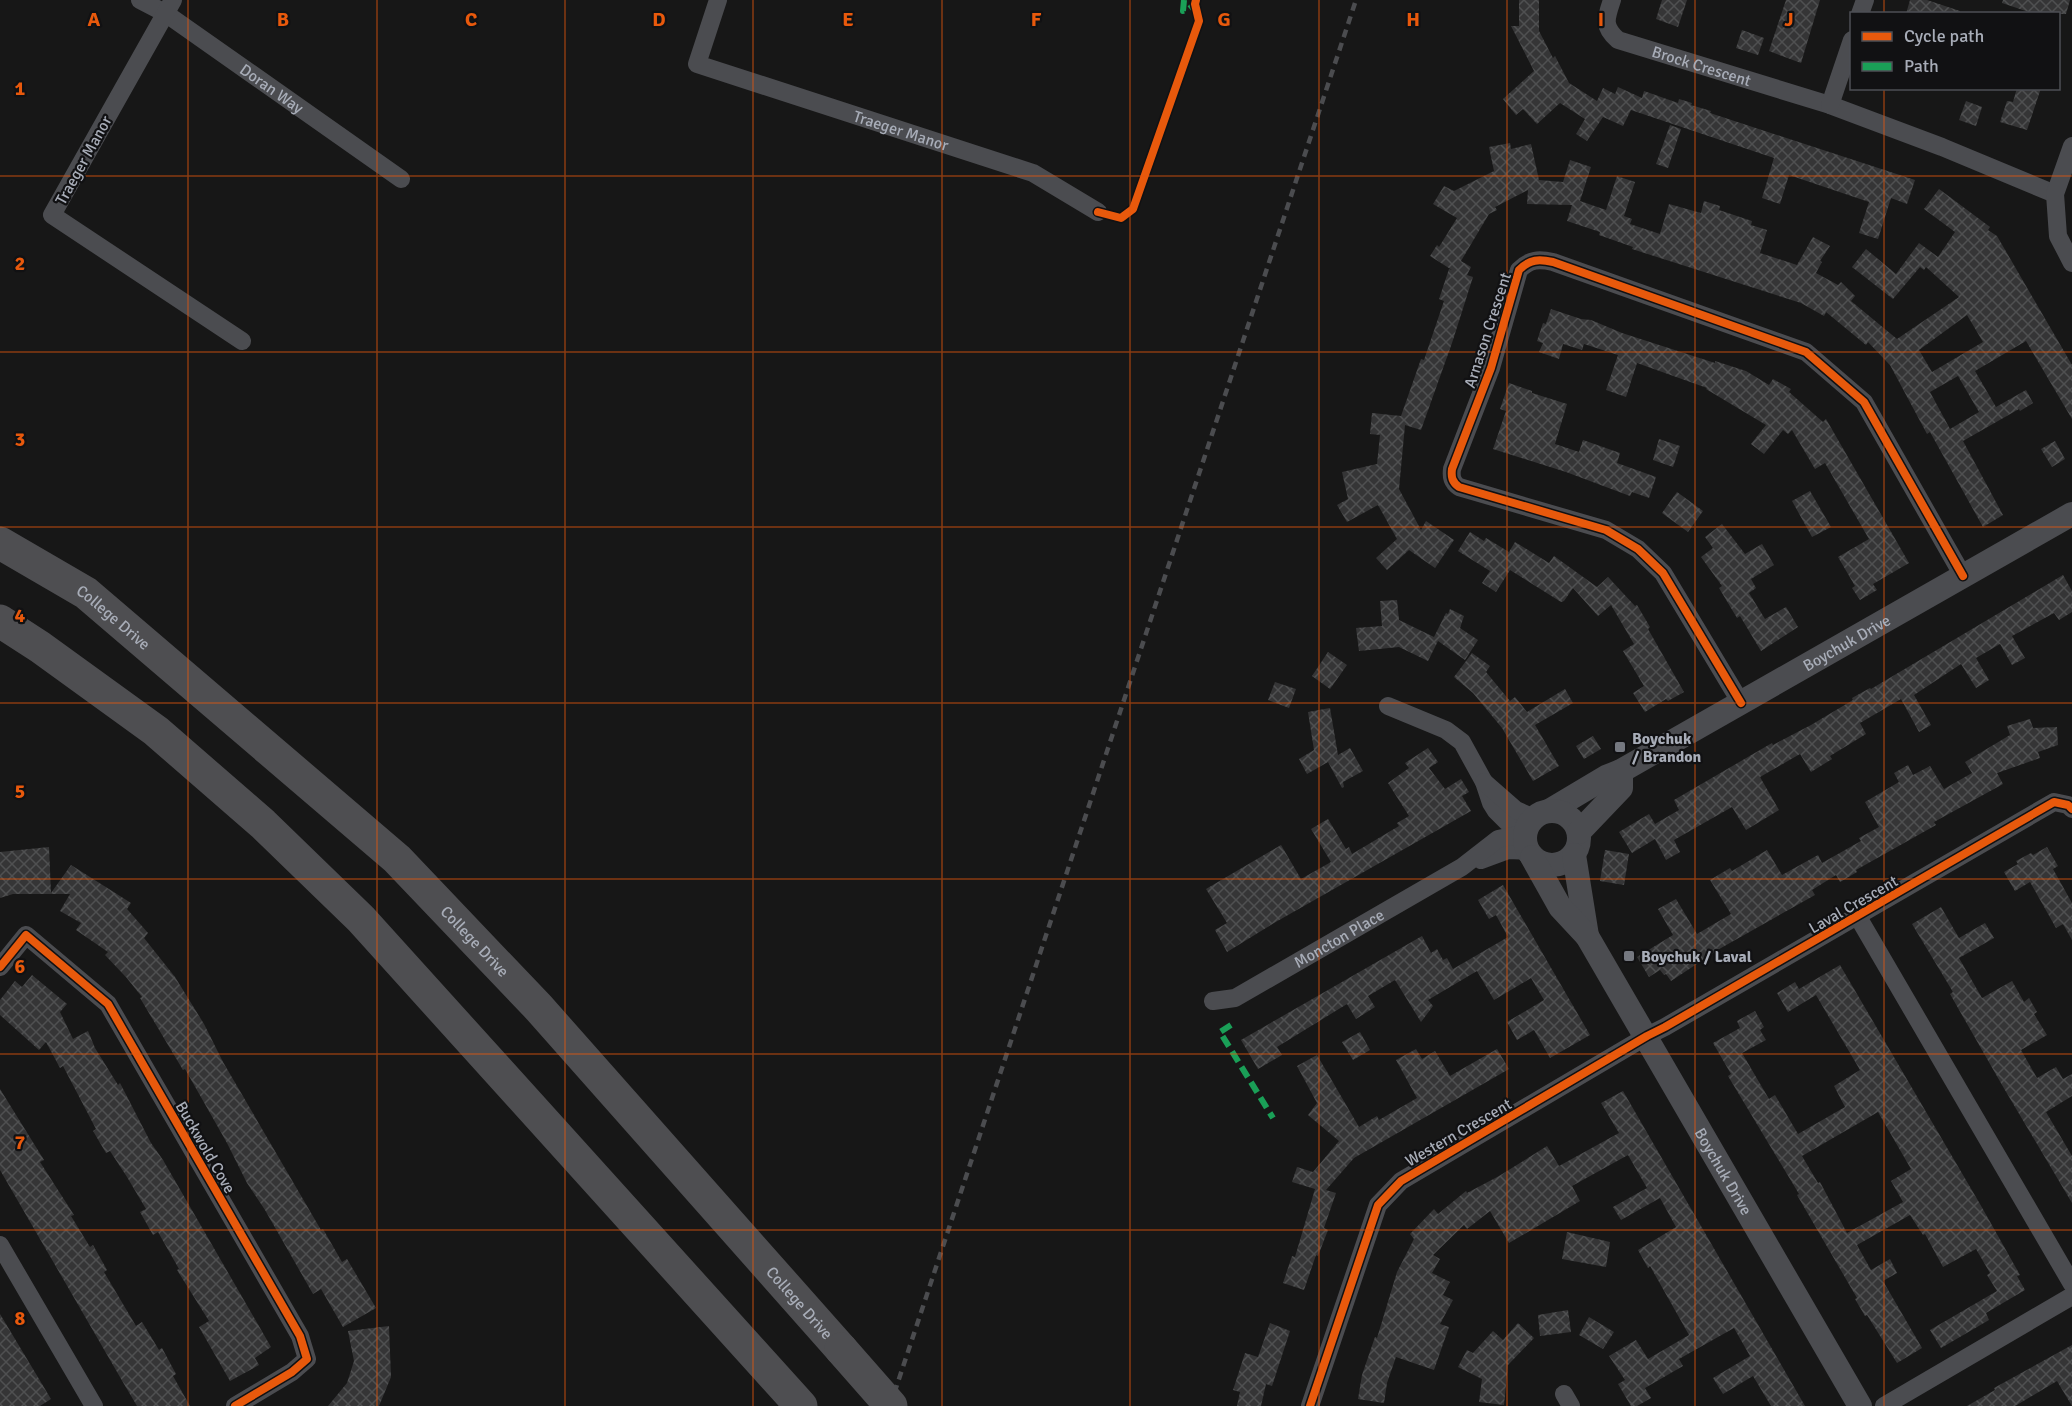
<svg xmlns="http://www.w3.org/2000/svg" width="2072" height="1406" font-family="Signika,sans-serif">
  <style>
    .building { fill: url(#building-cross-hatch); fill-rule: evenodd }
    .lines { fill: none; stroke-linecap: round; stroke-linejoin: round }
    .minor { stroke: #4b4c50; stroke-width: 18 }
    .tertiary { stroke: #4b4c50; stroke-width: 24 }
    .motorway { stroke: #4e4e51; stroke-width: 33 }
    .rail { stroke: #4b4c4f; stroke-width: 4.5; stroke-dasharray: 8 6; stroke-linecap: butt }
    .motorway-bridge { stroke: #4e4e51; stroke-width: 33 }
    .quiet { stroke: #1a9f57; stroke-width: 6; stroke-dasharray: 12 6; stroke-linecap: butt }
    .cycleway-casing { stroke: #111113; stroke-width: 11 }
    .cycleway { stroke: #e8590c; stroke-width: 8 }
    .grid { fill: none; stroke: #e8590c; stroke-width: 1.5; stroke-opacity: 0.55 }
    .poi-dot { fill: #757880; stroke: #111113; stroke-width: 2 }
    .labels { text-anchor: middle; stroke-width: 4.5; stroke-linejoin: round; paint-order: stroke }
    .street-label { font-size: 16px; fill: #a8adb8; stroke: #111113 }
    .poi-label { font-size: 16px; font-weight: bold; fill: #a8adb8; stroke: #111113; text-anchor: start }
    .grid-label { font-size: 20px; text-anchor: middle; font-weight: bold; fill: #e8590c; stroke: #111113; stroke-width: 4.5; stroke-linejoin: round; paint-order: stroke }
  </style>
  <defs>
    <pattern id="building-cross-hatch" width="8" height="8" patternUnits="userSpaceOnUse" patternTransform="scale(1.5)"><rect width="8" height="8" fill="#353536"/><path d="M0 0l8 8M0 8l8-8" fill="none" stroke="#4f5051"/></pattern>
  </defs>
  <rect width="100%" height="100%" fill="#171717"/>
  <path class="building" d="M1519 0H1539V31L1553 58 1555 56 1569 83 1597 101 1603 88 1615 94 1618 87 1642 98 1644 91 1678 103 1679 99 1692 103 1691 105 1711 111 1710 113 1915 180 1907 204 1891 198 1878 239 1859 233 1869 202 1789 175 1780 204 1762 198 1774 158 1631 110 1623 126 1603 117 1587 141 1576 134 1585 119 1560 103 1537 124 1523 109 1516 115 1503 99 1534 71 1511 26H1519Z
    M1662 0H1687L1678 27 1656 19Z
    M1786 0H1820L1801 63 1769 51Z
    M1910 0H1927L1960 11V14H1906Z
    M2003 0H2070L2066 14H2035L2002 3Z
    M1742 30 1764 38 1758 55 1736 48Z
    M2017 88H2041L2027 130 2000 122 2007 101 2013 102Z
    M1966 101 1982 107 1976 126 1959 120Z
    M1670 125 1681 129 1668 168 1656 164Z
    M1510 143 1511 149 1531 144 1539 180 1563 182 1570 160 1591 167 1580 201 1606 210 1617 176 1635 182 1624 216 1632 219 1630 224 1660 234 1669 204 1701 213 1704 201 1720 206 1719 210 1752 221 1751 225 1767 230 1760 253 1797 265 1813 237 1830 246 1820 261 1822 262 1816 273 1838 285 1841 282 1855 296 1851 301 1897 339 1959 297 1926 267 1924 270 1920 267 1893 299 1852 267 1866 249 1896 274 1919 243 1938 257 1955 232 1924 209 1939 189 1990 227 1988 230 1997 236 2072 365V419L2026 341 1975 371 1996 407 2026 390 2033 403 2020 411 2019 409 1963 441 2003 515 1983 527 1930 432 1927 434 1890 365 1868 342 1866 345 1826 312 1824 316 1801 303 1632 249 1633 247 1599 235 1600 232 1567 221 1572 205 1527 204 1528 190 1495 207 1497 210 1489 214 1461 261 1471 267 1467 275 1473 277 1452 343 1421 430 1405 425 1399 489 1421 530 1426 521 1454 540 1435 568 1409 550 1387 570 1376 558 1397 539 1378 505 1347 522 1337 505 1348 499 1342 472 1377 464 1380 435 1370 434 1372 413 1401 416 1421 359 1424 360 1444 301 1439 299 1449 269 1452 270 1430 256 1437 245 1439 247 1457 218 1433 204 1444 186 1454 191 1494 171 1489 147ZM1967 315 1983 342 1932 372 1919 350ZM1958 376 1979 412 1950 429 1930 392Z
    M1551 309 1581 319 1591 320 1622 333 1715 363V361L1746 371 1769 385 1773 379 1791 389 1789 392 1823 422 1826 419 1909 563 1873 584 1877 590 1860 600 1852 588 1855 586 1838 557 1869 539 1825 463 1815 469 1792 430 1788 434 1783 430 1764 454 1751 444 1766 425 1706 389 1707 388 1637 363 1626 397 1606 390 1618 355 1584 344 1582 350 1563 344 1559 359 1539 352 1543 343 1537 341 1543 323 1546 324Z
    M1509 383 1532 391V393L1567 404 1555 444 1579 452 1583 440 1620 453 1617 463 1656 477 1649 498 1632 492 1630 496 1566 472 1493 449 1506 411 1500 409Z
    M1659 439 1680 446 1673 467 1653 460Z
    M2055 441 2065 459 2052 467 2041 449Z
    M1810 491 1831 527 1812 537 1792 501Z
    M1677 492 1703 511 1688 532 1662 513Z
    M1722 524 1745 554 1762 544 1774 565 1751 579 1756 588 1749 593 1765 619 1786 607 1798 627 1761 651 1740 616 1737 618 1719 588 1722 586 1701 557 1713 548 1705 537Z
    M1470 532 1484 541 1486 538 1509 552 1515 542 1549 563 1554 556 1597 587 1608 577 1635 606 1637 605 1650 627 1648 629 1684 692 1668 701 1666 699 1645 712 1633 693 1644 686 1623 651 1634 644 1611 605 1598 616 1573 588 1564 601 1561 602 1510 570 1496 592 1482 583 1490 571 1458 551Z
    M2063 575 2072 591V612L2059 620 2054 613 2012 636 2025 658 2012 665 2000 644 1976 658 1989 680 1976 688 1961 664 1914 695 1931 725 1919 732 1901 699 1860 723 1866 734 1830 756 1832 759 1811 772 1800 754 1760 777 1779 810 1746 830 1732 807 1674 840 1680 852 1666 860 1655 839 1632 853 1619 832 1649 814 1655 824 1679 810 1674 800 1772 743 1773 745 1811 725 1853 700 1852 698 1870 688 1871 689Z
    M1397 600 1399 620 1434 637 1446 613 1448 614 1450 609 1464 616 1460 628 1478 640 1465 660 1438 641 1428 661 1399 647 1359 651 1356 628 1382 626 1380 601Z
    M1328 652 1347 665 1330 689 1312 676Z
    M1472 653 1490 666 1486 672 1510 701 1515 697 1527 712 1565 689 1573 703 1535 725 1559 766 1533 781 1502 728 1473 693 1454 677Z
    M1275 682 1296 689 1289 708 1268 700Z
    M1330 708 1338 755 1350 748 1363 771 1343 782 1344 787 1342 788 1328 762 1307 774 1299 759 1314 750 1308 712Z
    M2030 719 2033 728 2057 727 2058 745 2038 752 2040 758 1997 773 2003 784 1934 822 1936 825 1856 870 1857 872 1840 882 1836 875 1812 890 1815 895 1721 948 1671 981 1666 974 1664 975 1660 970 1649 977 1637 957 1673 935 1658 909 1676 899 1697 934 1731 914 1710 880 1730 868 1732 871 1767 850 1782 875 1818 855 1822 863 1861 841 1859 838 1879 827 1865 802 1899 782 1894 773 1908 765 1913 775 1930 766 1944 789 1972 773 1965 762 2010 735 2007 726Z
    M1593 736 1601 749 1584 759 1576 746Z
    M1428 748 1438 762 1429 768 1445 789 1461 779 1469 792 1462 796 1471 811 1274 923 1227 952 1215 930 1227 923 1206 889 1281 845 1301 879 1331 862 1311 829 1328 819 1346 849 1349 847 1352 854 1399 826 1397 823 1409 816 1388 783 1409 768 1405 763Z
    M49 847 51 893 71 865 131 903 127 909 148 933 144 938 175 977 204 1024 223 1062 321 1230 323 1229 342 1262 347 1259 376 1308 343 1327 321 1289 313 1294 265 1210 247 1183 227 1143 185 1069 183 1070 140 998 142 997 126 977 105 955 108 952 76 930 81 923 60 911 70 894H13L0 898V852Z
    M2047 847 2058 866 2053 869 2072 903V940L2063 924 2056 928 2030 882 2015 891 2004 872 2018 864 2016 861 2031 853 2033 855Z
    M1605 850 1629 854 1624 885 1600 881Z
    M1503 885 1590 1035 1550 1058 1534 1030 1517 1040 1507 1022 1544 1000 1531 978 1494 1000 1477 971 1428 1000 1433 1006 1421 1022 1395 980 1368 996 1375 1007 1356 1019 1347 1004 1277 1047 1282 1055 1258 1069 1241 1040 1422 936 1431 953 1437 949 1443 960 1447 958 1453 969 1508 937 1496 915 1489 919 1478 900Z
    M1941 907 1959 938 1985 923 1994 938 1959 958 1982 998 2012 981 2024 1002 2029 998 2037 1012 2034 1014 2047 1035 2021 1050 2037 1078 2056 1067 2063 1079 2072 1074V1096L2046 1112 2072 1156V1203L2002 1085 1950 994 1953 992 1912 924Z
    M1840 965 1980 1204 2020 1275 2017 1276 2025 1290 1986 1313 1989 1320 1941 1348 1930 1330 1997 1291 1987 1275 1990 1273 1976 1249 1943 1267 1925 1234 1923 1235 1910 1215 1857 1245 1871 1270 1890 1259 1897 1273 1883 1281 1922 1348 1897 1363 1867 1315 1865 1316 1855 1299 1857 1298 1797 1195 1799 1194 1728 1076 1731 1074 1713 1043 1740 1028 1737 1021 1755 1011 1764 1027 1760 1030 1766 1040 1742 1053 1769 1099 1775 1095 1798 1134 1845 1107 1834 1086 1860 1070 1816 995 1788 1012 1777 993 1795 982 1799 989ZM1878 1112 1911 1169 1891 1181 1903 1202 1847 1233 1820 1182 1818 1183 1802 1156Z
    M32 975 67 1004 60 1012 73 1039 88 1031 95 1048 118 1085 120 1083 151 1143 163 1160 271 1347 255 1358 259 1365 230 1381 199 1327 209 1321 177 1270 179 1269 158 1232 153 1235 140 1212 146 1209 127 1177 110 1151 106 1153 93 1131 96 1129 63 1066 60 1068 46 1042 39 1050 0 1015V1000L15 981 22 987Z
    M1360 1032 1370 1050 1353 1060 1342 1042Z
    M1416 1049 1422 1059 1435 1051 1450 1076 1497 1049 1509 1069 1354 1158 1326 1190 1336 1193 1324 1228 1328 1230 1318 1256 1316 1255 1304 1290 1283 1283 1292 1256 1295 1257 1315 1189 1292 1182 1297 1167 1313 1172 1339 1141 1308 1115 1317 1103 1297 1066 1317 1055 1359 1127 1377 1116 1379 1120 1417 1098 1396 1060Z
    M0 1089 44 1160 40 1162 74 1215 71 1216 90 1247 93 1245 107 1270 104 1272 136 1326 142 1322 159 1350 162 1348 176 1374 173 1376 190 1406H137L124 1384 0 1170Z
    M1623 1091 1805 1406H1771L1753 1376 1723 1394 1713 1378 1750 1356 1734 1328 1679 1359 1683 1366 1645 1388 1651 1398 1637 1406H1631L1618 1384 1625 1380 1609 1356 1636 1340 1648 1359 1689 1335 1650 1266 1648 1268 1638 1250 1676 1227 1660 1198 1621 1220 1613 1207 1647 1188 1628 1155 1572 1186 1580 1201 1509 1243 1490 1211 1467 1229 1464 1225 1433 1255 1440 1259 1432 1273 1450 1282 1443 1295 1453 1300 1440 1324 1449 1327 1434 1370 1396 1357 1387 1383 1384 1403 1358 1399 1362 1375 1375 1337 1377 1338 1397 1272 1414 1239 1410 1234 1434 1209 1438 1214 1466 1191 1467 1193 1499 1176 1547 1146 1559 1166 1619 1133 1601 1103Z
    M1567 1232 1610 1242 1606 1267 1562 1259Z
    M1568 1310 1571 1332 1540 1336 1538 1315Z
    M0 1314 51 1399 40 1406H0Z
    M1589 1317 1614 1332 1603 1349 1579 1335Z
    M1270 1323 1290 1331 1272 1386 1266 1384 1261 1406H1237L1240 1392 1233 1390 1245 1353 1258 1357Z
    M1518 1323 1534 1338 1508 1365 1504 1405 1479 1402 1482 1379 1458 1367 1467 1350 1473 1353 1493 1331 1503 1340Z
    M389 1326 391 1377 379 1406H328L347 1383 354 1361 348 1331Z
    M2072 1345V1406L2057 1381 2015 1406H1967L1995 1390 1994 1388Z"/>
  <g class="lines">
    <g class="minor">
      <path id="s1" d="M140 0 165 13 401 179"/>
      <path d="M173 0 52 215 242 341"/>
      <path id="s2" d="M718 0 697 64 1033 173 1098 212"/>
      <path id="s3" d="M1612 0C1606 18 1602 26 1618 40L1830 105 1942 147 2055 194"/>
      <path d="M1860 14 1865 0"/>
      <path d="M1830 105 1852 40"/>
      <path d="M2072 146 2055 194 2058 236 2072 263"/>
      <path d="M1741 703 1663 573 1638 549 1606 530 1459 487C1452 482 1451 477 1452 469L1491 368 1519 270C1530 259 1539 259 1553 262L1806 352 1864 402 1963 576"/>
      <path d="M1388 706 1446 730 1462 742 1484 782 1491 803 1496 811 1507 822 1526 828"/>
      <path d="M1484 782 1516 810 1534 818"/>
      <path d="M1481 860 1508 850 1529 851"/>
      <path d="M1858 917 2072 1284"/>
      <path d="M0 967 26 935 108 1004 300 1336 307 1359 292 1372 235 1406"/>
      <path id="s4" d="M1213 1001 1235 998 1462 867 1498 839 1526 833"/>
      <path d="M0 1245 94 1406"/>
      <path d="M1564 1394 1571 1406"/>
      <path d="M1310 1406 1378 1205 1401 1181 1647 1036 1665 1027 2054 802 2068 805 2072 809"/>
      <path d="M1884 1406 2072 1296"/>
    </g>
    <g class="tertiary">
      <path id="s5" d="M1549 811 1606 777 1621 771 2072 514"/>
      <circle cx="1552" cy="838" r="27"/>
      <path d="M1579 832 1621 788V771"/>
      <path d="M1574 855 1587 936"/>
      <path id="s6" d="M1532 857 1560 907 1587 936 1860 1406"/>
    </g>
    <g class="motorway">
      <path id="s7" d="M0 543 86 593 397 859 539 1008 841 1349"/>
      <path d="M0 621 40 647 156 731 263 824 361 919 801 1406"/>
    </g>
    <path class="rail" d="M890 1406 1356 0"/>
    <path class="motorway-bridge" d="M841 1349 891 1406"/>
    <path class="quiet" d="M1184 0 1183 11 1189 9 1195 4
      M1231 1025 1220 1032 1273 1118"/>
    <g class="cycleway-casing">
      <path id="cycleway" d="M1098 212 1121 218 1133 209 1199 21 1195 4 1196 0
        M1741 703 1663 573 1638 549 1606 530 1459 487C1452 482 1451 477 1452 469L1491 368 1519 270C1530 259 1539 259 1553 262L1806 352 1864 402 1963 576
        M0 967 26 935 108 1004 300 1336 307 1359 292 1372 235 1406
        M1310 1406 1378 1205 1401 1181 1647 1036 1665 1027 2054 802 2068 805 2072 809"/>
    </g>
    <use href="#cycleway" class="cycleway"/>
  </g>
  <path class="grid" d="M188 0V1406M377 0V1406M565 0V1406M753 0V1406M942 0V1406M1130 0V1406M1319 0V1406M1507 0V1406M1695 0V1406M1884 0V14M1884 88V1406M0 176H2072M0 352H2072M0 527H2072M0 703H2072M0 879H2072M0 1054H2072M0 1230H2072"/>
  <g class="poi-dot">
    <rect x="1614" y="741" width="12" height="12" rx="3"/>
    <rect x="1623" y="950" width="12" height="12" rx="3"/>
  </g>
  <g class="labels">
    <g class="street-label">
      <text dy="6" stroke="none"><textPath href="#s3" startOffset="132">Brock Crescent</textPath></text>
      <text dy="6" stroke="none"><textPath href="#s1" startOffset="159">Doran Way</textPath></text>
      <text dy="6" stroke="none"><textPath href="#s2" startOffset="282">Traeger Manor</textPath></text>
      <text transform="translate(83 160) rotate(-61)" y="6">Traeger Manor</text>
      <text transform="translate(1487 330) rotate(-72)" y="6">Arnason Crescent</text>
      <text dy="6" stroke="none"><textPath href="#s7" startOffset="136">College Drive</textPath></text>
      <text dy="6" stroke="none"><textPath href="#s5" startOffset="342">Boychuk Drive</textPath></text>
      <text transform="translate(1853 904) rotate(-30)" y="6">Laval Crescent</text>
      <text dy="6" stroke="none"><textPath href="#s4" startOffset="142">Moncton Place</textPath></text>
      <text dy="6" stroke="none"><textPath href="#s7" startOffset="622">College Drive</textPath></text>
      <text transform="translate(1458 1132) rotate(-30)" y="6">Western Crescent</text>
      <text transform="translate(206 1147) rotate(60)" y="6">Buckwold Cove</text>
      <text dy="6" stroke="none"><textPath href="#s6" startOffset="369">Boychuk Drive</textPath></text>
      <text dy="6" stroke="none"><textPath href="#s7" startOffset="1108">College Drive</textPath></text>
    </g>
    <g class="poi-label">
      <text x="1632" y="744">Boychuk<tspan x="1632" dy="18">/ Brandon</tspan></text>
      <text x="1641" y="962">Boychuk / Laval</text>
    </g>
  </g>
  <g class="grid-label">
    <text x="94" y="26">A</text>
    <text x="283" y="26">B</text>
    <text x="471" y="26">C</text>
    <text x="659" y="26">D</text>
    <text x="848" y="26">E</text>
    <text x="1036" y="26">F</text>
    <text x="1224" y="26">G</text>
    <text x="1413" y="26">H</text>
    <text x="1601" y="26">I</text>
    <text x="1789" y="26">J</text>
    <text x="20" y="95">1</text>
    <text x="20" y="270">2</text>
    <text x="20" y="446">3</text>
    <text x="20" y="622">4</text>
    <text x="20" y="798">5</text>
    <text x="20" y="973">6</text>
    <text x="20" y="1149">7</text>
    <text x="20" y="1325">8</text>
  </g>
  <rect x="1850" y="12" width="210" height="78" fill="#111113" stroke="#4d4f55" stroke-width="1.5"/>
  <rect x="1862" y="32" width="30" height="9" fill="#e8590c" stroke="#4d4f55" stroke-width="1.5"/>
  <text x="1904" y="42" font-size="18" fill="#a8adb8">Cycle path</text>
  <rect x="1862" y="62" width="30" height="9" fill="#1a9f57" stroke="#4d4f55" stroke-width="1.5"/>
  <text x="1904" y="72" font-size="18" fill="#a8adb8">Path</text>
</svg>
